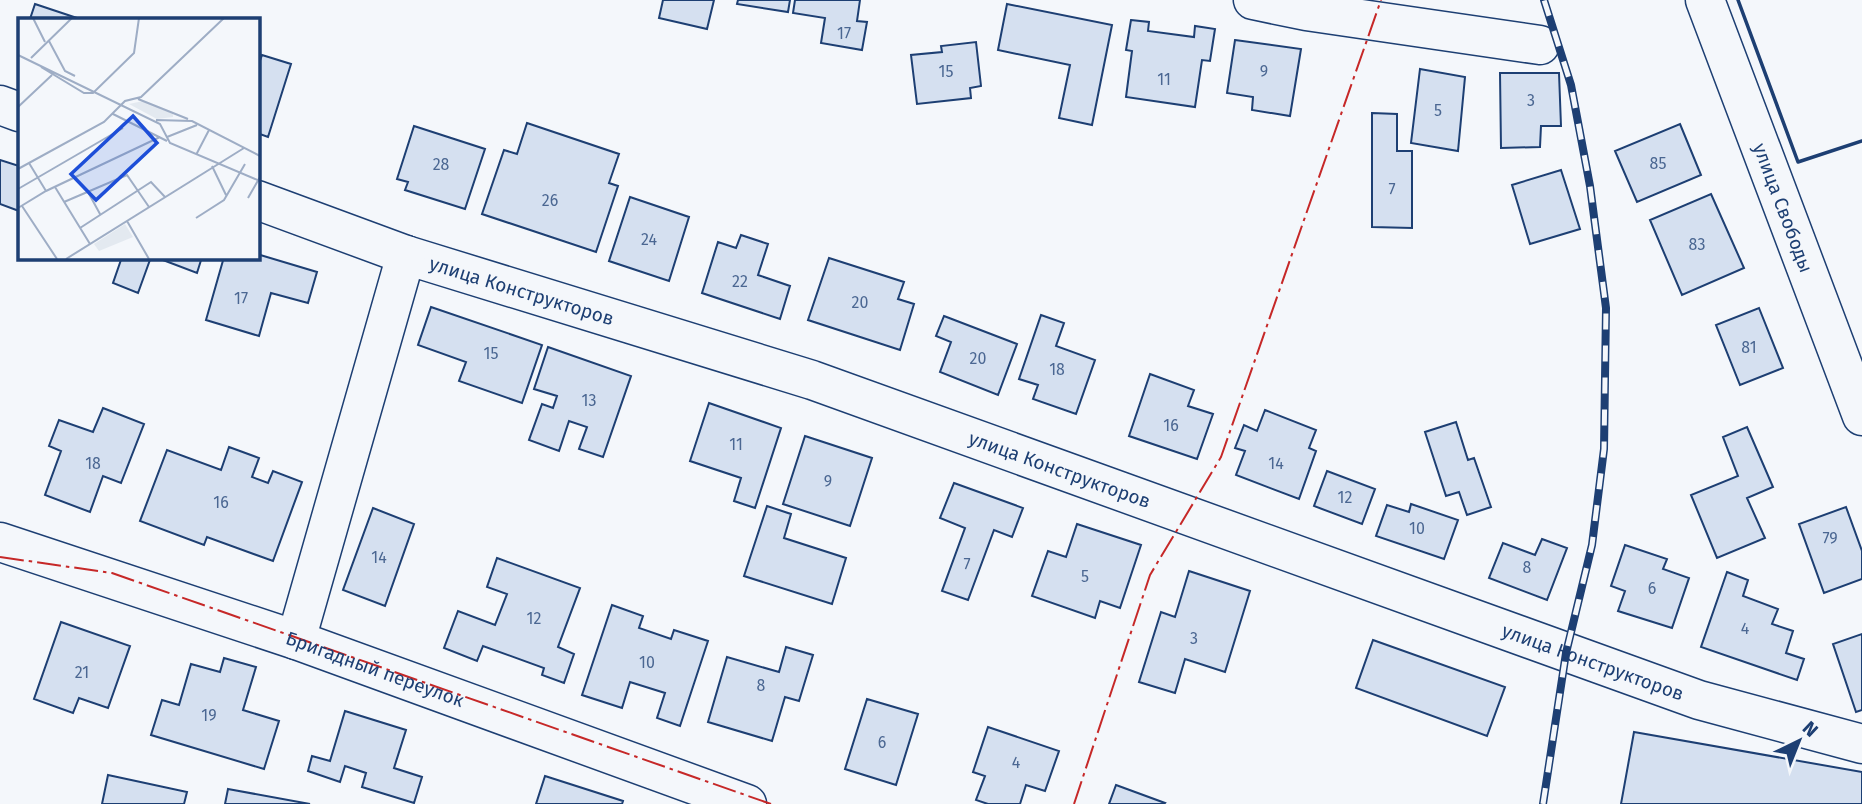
<svg xmlns="http://www.w3.org/2000/svg" width="1862" height="804" font-family="'Fira Sans',sans-serif">
  <style>
    .building { fill: #d5e0f0; stroke: #1d3f73; stroke-width: 2 }
    .lines { fill: none; stroke-linecap: round; stroke-linejoin: round }
    .minor-casing { stroke: #1d3f73; stroke-width: 41 }
    .minor { stroke: #f4f7fb; stroke-width: 38 }
    .rail-casing { stroke: #1d3f73; stroke-width: 8 }
    .rail { stroke: #f4f7fb; stroke-width: 5; stroke-dasharray: 16; stroke-linecap: butt }
    .wall { stroke: #1d3f73; stroke-width: 3.5 }
    .power { stroke: #c62828; stroke-width: 2; stroke-dasharray: 24 5 3.5 5; stroke-linecap: butt }
    .labels { text-anchor: middle; stroke-width: 5; stroke-linejoin: round; paint-order: stroke }
    .number-label { font-size: 16px; fill: #4b6792 }
    .street-label { font-size: 19px; fill: #1d3f73; stroke: #f4f7fb }
    .inset-road { fill: none; stroke: #9eadc5; stroke-width: 2 }
    .view { fill: #1d4ed8; fill-opacity: 0.15; stroke: #1d4ed8; stroke-width: 3.5 }
    .inset-edge { fill: none; stroke: #1d3f73; stroke-width: 3.5 }
  </style>
  <rect width="100%" height="100%" fill="#f4f7fb"/>
  <path class="building" d="M663 0H714L707 29 659 18Z
    M738 0H790L788 12 737 4Z
    M795 0H860L857 21 867 22 862 50 821 43 825 18 793 13Z
    M35 4 80 19H30Z
    M1007 4 1112 25 1092 125 1059 118 1070 65 998 50Z
    M1131 20 1149 22 1148 31 1194 37 1195 26 1215 29 1210 61 1202 60 1195 107 1126 97 1132 51 1126 50Z
    M1235 40 1301 49 1290 116 1252 110 1253 97 1227 93Z
    M976 42 981 86 970 88 971 98 917 104 911 55 942 52 941 46Z
    M262 55 291 64 268 137 257 133V69Z
    M1420 69 1465 77 1458 151 1411 143Z
    M1500 73H1559L1561 126H1541L1540 147 1501 148Z
    M1372 113 1397 114V151H1412V228L1372 227Z
    M527 123 619 154 609 183 618 186 596 252 482 214 504 150 517 154Z
    M1680 124 1701 175 1637 202 1615 151Z
    M414 126 485 149 465 209 405 190 408 182 397 179Z
    M0 160 19 166V211L0 204Z
    M1561 170 1580 229 1530 244 1512 185Z
    M1711 194 1744 268 1682 295 1650 220Z
    M630 197 689 217 669 281 609 261Z
    M741 235 768 244 758 275 790 286 780 319 702 293 718 242 736 248Z
    M257 254 317 272 308 303 271 293 259 336 206 320 224 257H257Z
    M122 257H151L138 293 113 283Z
    M155 257H202L197 273Z
    M829 258 904 282 898 299 914 304 900 350 808 320Z
    M431 307 542 345 522 403 459 381 466 362 418 345Z
    M1759 308 1783 368 1740 385 1716 325Z
    M1041 315 1064 323 1056 346 1095 360 1076 414 1033 399 1038 385 1019 379Z
    M944 316 1017 344 998 395 940 372 951 342 936 336Z
    M548 347 631 376 603 457 579 449 587 427 569 421 559 451 529 440 542 404 553 408 557 396 534 389Z
    M1150 374 1194 390 1188 406 1213 414 1197 459 1129 436Z
    M709 403 781 428 755 508 734 501 741 478 690 461Z
    M103 408 144 424 121 483 103 476 90 512 45 495 61 451 49 446 59 420 93 432Z
    M1265 410 1316 430 1309 448 1316 451 1299 499 1236 475 1245 451 1235 448 1244 425 1257 431Z
    M1456 422 1468 460 1474 458 1491 507 1467 515 1459 492 1446 496 1425 432Z
    M1747 427 1773 487 1747 498 1765 538 1717 558 1691 495 1738 476 1723 437Z
    M805 436 872 458 850 526 783 504Z
    M229 447 259 458 252 477 268 483 273 471 302 482 273 561 207 537 204 545 140 521 167 450 221 470Z
    M1327 471 1375 489 1362 524 1314 506Z
    M954 483 1023 508 1012 537 994 530 968 600 942 591 965 528 940 518Z
    M1411 504 1458 520 1444 559 1376 536 1387 505 1409 512Z
    M767 506 791 514 784 538 846 558 832 604 744 576Z
    M1846 507 1862 551V579L1824 593 1799 524Z
    M373 508 414 524 385 606 343 590Z
    M1077 524 1141 545 1120 608 1100 601 1095 618 1032 596 1048 551 1066 557Z
    M1542 539 1567 548 1547 600 1489 578 1503 543 1535 555Z
    M1625 545 1667 559 1663 569 1689 578 1672 628 1618 611 1625 591 1611 586Z
    M497 558 580 588 558 647 574 654 564 683 542 675 544 668 483 646 477 661 444 648 458 611 495 625 507 594 487 587Z
    M1189 571 1250 591 1225 672 1185 659 1175 693 1139 682 1161 612 1175 617Z
    M1727 572 1748 580 1743 596 1778 609 1772 624 1793 631 1786 653 1804 659 1797 680 1701 647Z
    M612 605 643 616 639 628 671 639 674 630 708 641 680 726 657 718 665 693 630 682 622 708 582 695Z
    M61 622 130 646 108 708 79 698 73 713 34 699Z
    M1862 634V710L1856 712 1833 644Z
    M1373 640 1505 687 1487 736 1356 688Z
    M786 647 813 655 799 701 785 697 772 741 708 722 727 657 779 672Z
    M224 658 256 667 243 710 279 721 264 769 151 735 162 700 179 705 191 664 220 672Z
    M867 699 918 714 896 785 845 769Z
    M345 711 406 730 394 768 422 777 414 803 362 787 366 773 345 766 340 782 308 771 312 756 330 761Z
    M988 727 1059 751 1045 791 1026 785 1020 804H988L976 800 985 776 973 772Z
    M1634 732 1862 772V804H1621Z
    M108 775 187 792 184 804H102Z
    M545 776 623 801 622 804H536Z
    M1116 785 1165 803 1164 804H1109Z
    M228 789 310 804H225Z"/>
  <g class="lines">
    <g class="minor-casing">
      <g id="minor">
        <path d="M1253 0 1306 11 1540 45"/>
        <path id="s1" d="M1705 0 1862 416"/>
        <path d="M0 105 19 112"/>
        <path id="s2" d="M257 200 406 255 812 380 1699 700 1862 744"/>
        <path id="s3" d="M0 542 296 640 747 804"/>
        <path d="M296 640 406 255"/>
      </g>
    </g>
    <use href="#minor" class="minor"/>
    <g class="rail-casing">
      <path id="rail" d="M1543 804 1566 653 1592 545 1604 449 1606 308 1590 186 1571 85 1544 0"/>
    </g>
    <use href="#rail" class="rail"/>
    <path class="wall" d="M1738 0 1798 162 1862 141"/>
    <path class="power" d="M0 557 112 573 771 804
      M1074 804 1150 575 1221 457 1381 0"/>
  </g>
  <g class="labels">
    <g class="number-label">
      <text x="844" y="39">17</text>
      <text x="946" y="77">15</text>
      <text x="1264" y="77">9</text>
      <text x="1164" y="85">11</text>
      <text x="1531" y="106">3</text>
      <text x="1438" y="116">5</text>
      <text x="1658" y="169">85</text>
      <text x="441" y="170">28</text>
      <text x="1392" y="195">7</text>
      <text x="550" y="206">26</text>
      <text x="649" y="245">24</text>
      <text x="1697" y="250">83</text>
      <text x="740" y="287">22</text>
      <text x="241" y="304">17</text>
      <text x="860" y="308">20</text>
      <text x="1749" y="353">81</text>
      <text x="491" y="359">15</text>
      <text x="978" y="364">20</text>
      <text x="1057" y="375">18</text>
      <text x="589" y="406">13</text>
      <text x="1171" y="431">16</text>
      <text x="736" y="450">11</text>
      <text x="93" y="469">18</text>
      <text x="1276" y="469">14</text>
      <text x="828" y="487">9</text>
      <text x="1345" y="503">12</text>
      <text x="221" y="508">16</text>
      <text x="1417" y="534">10</text>
      <text x="1830" y="544">79</text>
      <text x="379" y="563">14</text>
      <text x="967" y="570">7</text>
      <text x="1527" y="573">8</text>
      <text x="1085" y="582">5</text>
      <text x="1652" y="594">6</text>
      <text x="534" y="624">12</text>
      <text x="1745" y="634">4</text>
      <text x="1194" y="644">3</text>
      <text x="647" y="668">10</text>
      <text x="82" y="678">21</text>
      <text x="761" y="691">8</text>
      <text x="209" y="721">19</text>
      <text x="882" y="748">6</text>
      <text x="1016" y="768">4</text>
    </g>
    <g class="street-label">
      <text dy="7" stroke="none"><textPath href="#s1" startOffset="222">улица Свободы</textPath></text>
      <text dy="7" stroke="none"><textPath href="#s2" startOffset="280">улица Конструкторов</textPath></text>
      <text dy="7" stroke="none"><textPath href="#s2" startOffset="847">улица Конструкторов</textPath></text>
      <text dy="7" stroke="none"><textPath href="#s2" startOffset="1414">улица Конструкторов</textPath></text>
      <text dy="7" stroke="none"><textPath href="#s3" startOffset="396">Бригадный переулок</textPath></text>
    </g>
  </g>
  <g transform="translate(18 18)">
    <rect width="242" height="242" fill="#f4f7fb"/>
    <path d="M125 83 155 96V99L139 101 111 86ZM107 206 115 219 81 233 76 226Z" fill="#e3e9f0"/>
    <path class="inset-road" d="M15 0 27 24M31 23 47 53 57 58M0 37 142 106 152 125 242 163M13 40 54 0M23 49 66 75H75L116 35 121 0M120 81 170 101M0 89 34 57M95 96 149 123M138 102 174 103 242 138M149 119 179 107M178 137 191 112M11 145 28 173M194 148 208 177M0 151 86 104 107 83 123 79 206 0M37 169 72 226M0 171 105 110M70 174 82 196M230 180 242 159M46 184 109 157 131 189M4 188 39 241M0 190 28 173 142 119M178 200 206 182 227 146M109 203 131 241M62 210 133 164 147 179M48 241 226 130"/>
    <path class="view" d="M115 98 139 125 78 182 53 156Z"/>
    <rect width="242" height="242" class="inset-edge"/>
  </g>
  <g transform="translate(1799 741) rotate(43)" stroke="#f4f7fb" stroke-width="5" paint-order="stroke">
  <path d="M0-5L12 26L0 18L-12 26Z" fill="#1d3f73"/>
  <text y="-10" font-size="19" font-weight="bold" text-anchor="middle" fill="#1d3f73">N</text>
  </g>
</svg>
